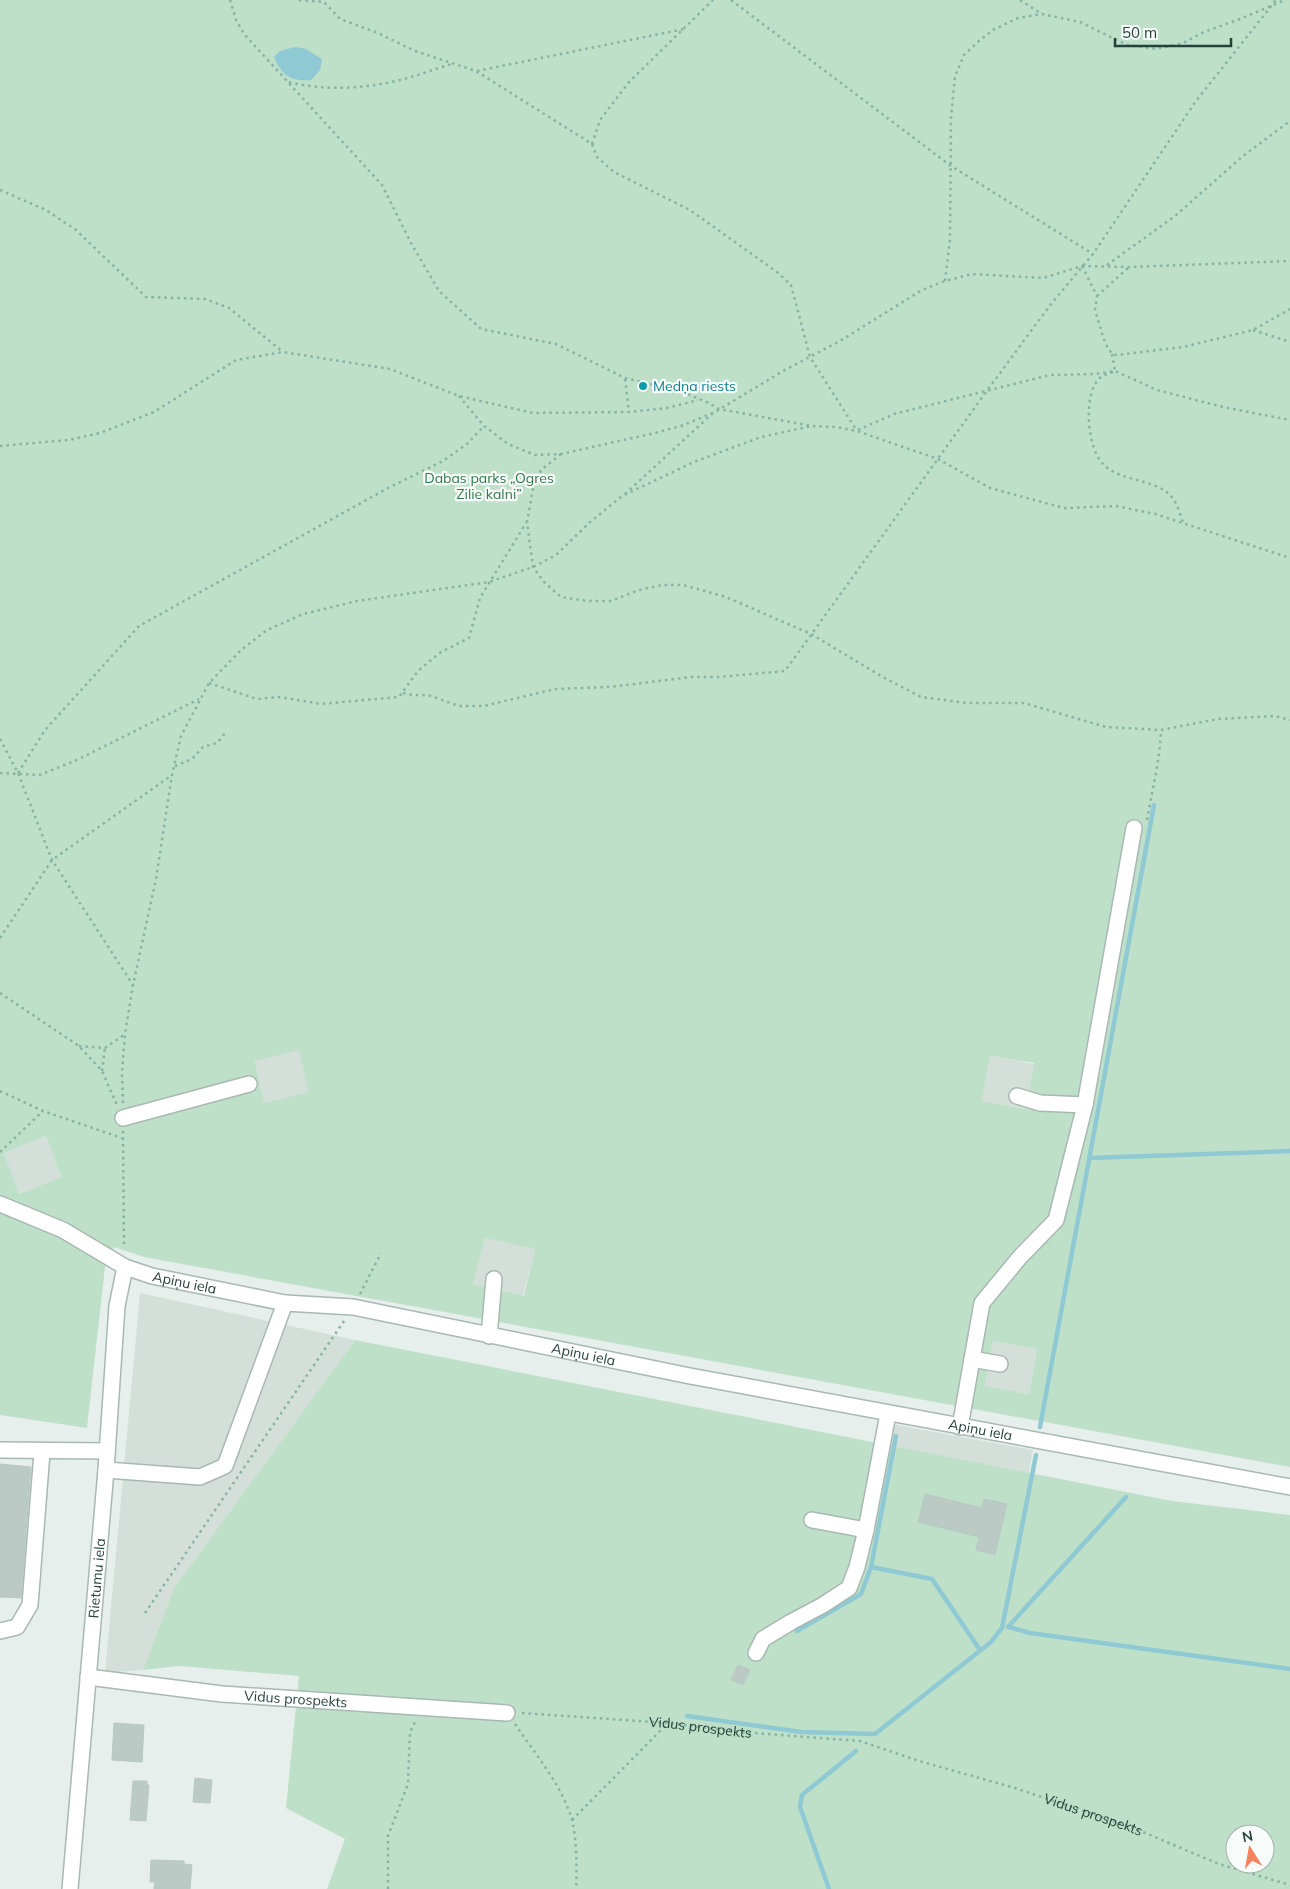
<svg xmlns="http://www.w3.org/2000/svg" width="1290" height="1889" font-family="Mulish,sans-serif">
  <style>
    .built { fill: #d4dfda }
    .green { fill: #bfe0c8; fill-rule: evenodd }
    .water { fill: #8ec9d4 }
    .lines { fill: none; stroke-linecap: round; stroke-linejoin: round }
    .stream { stroke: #8ec9d4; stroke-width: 4.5 }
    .building { fill: #bbcac4; stroke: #b8c9c2 }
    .minor-casing { stroke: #a8b8b2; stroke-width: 18 }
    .path { stroke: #86b3a5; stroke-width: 2.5; stroke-dasharray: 2.5 4; stroke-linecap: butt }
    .minor { stroke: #fff; stroke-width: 15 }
    .culture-dot { fill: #0f9aa8; stroke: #f7fbf9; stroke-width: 2 }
    .labels { text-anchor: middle; stroke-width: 4.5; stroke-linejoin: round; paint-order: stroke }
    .culture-label { font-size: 14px; fill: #0d838f; stroke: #f7fbf9; text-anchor: start }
    .park-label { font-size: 14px; fill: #2d7a4b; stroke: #f7fbf9 }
    .street-label { font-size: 14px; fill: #24423a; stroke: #f7fbf9 }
  </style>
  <rect width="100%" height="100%" fill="#e6efeb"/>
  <path class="built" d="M299 1049 309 1092 264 1103 255 1060Z
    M990 1056 1034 1064 1026 1109 982 1101Z
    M46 1136 61 1177 19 1194 4 1153Z
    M485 1237 535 1249 523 1296 473 1284Z
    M140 1293 355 1340 174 1588 143 1670 105 1673Z
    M993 1341 1037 1349 1029 1394 985 1386Z
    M891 1424 1033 1450 1010 1578 867 1552Z"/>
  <path class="green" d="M0 0H1290V1467L144 1257 114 1247 105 1267 87 1428 0 1415ZM299 1050 308 1092 264 1103 255 1061ZM990 1056 1034 1063 1026 1109 982 1101ZM46 1136 61 1177 19 1194 4 1153ZM485 1238 535 1249 524 1296 473 1284ZM993 1341 1037 1349 1029 1394 985 1386Z
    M355 1340 1172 1501 1290 1515V1889H327L345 1839 286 1808 299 1676 179 1666 143 1670 174 1588ZM1235 1834H1265V1864H1235Z"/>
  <path class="water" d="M295 47 306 49 322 59 320 70 311 80C292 82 281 75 274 57L280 51Z"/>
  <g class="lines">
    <path class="stream" d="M1089 1158 1290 1151
      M1040 1427 1154 805
      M871 1567 932 1579 980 1650
      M1008 1627 1126 1497
      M1009 1627 1030 1633 1290 1669
      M797 1631 861 1594 871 1567 896 1436
      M687 1716 801 1732 875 1734 991 1642 1002 1628 1036 1455
      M829 1889 800 1807 802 1795 856 1751"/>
  </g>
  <path class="building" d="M0 1464 31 1467 21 1598 0 1597Z
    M925 1494 982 1508 984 1499 1007 1504 995 1555 976 1550 979 1537 918 1522Z
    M738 1665 750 1670 743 1685 731 1680Z
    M114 1723 144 1725 142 1762 112 1760Z
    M195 1778 212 1780 210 1803 193 1802Z
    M133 1781H147V1785H149L146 1821 130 1820Z
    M151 1860 184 1861V1864L192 1865 190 1889H154L155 1882H150Z"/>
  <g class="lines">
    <g class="minor-casing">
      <g id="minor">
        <path d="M1017 1096 1040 1103 1085 1105"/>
        <path d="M123 1118 249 1084"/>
        <path id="s2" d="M0 1204 63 1230 125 1267 152 1276 285 1303 353 1307 690 1376 1290 1487"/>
        <path d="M489 1336 494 1279"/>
        <path d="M972 1359 1000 1364"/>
        <path d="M960 1427 982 1303 1020 1257 1056 1220 1085 1105 1134 828"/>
        <path d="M0 1450 107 1451"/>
        <path d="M106 1470 200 1477 225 1466 285 1303"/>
        <path d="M812 1520 866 1530"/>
        <path d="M0 1631 17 1627 30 1605 42 1452"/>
        <path d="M756 1653 763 1639 791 1622 823 1605 849 1588 857 1567 866 1530 888 1414"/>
        <path id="s3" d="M88 1677 222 1694 507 1713"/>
        <path id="s4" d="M70 1889 106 1470 117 1306 125 1267"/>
      </g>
    </g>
    <g class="path">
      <path d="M230 0 236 20 244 34 382 185 411 243 439 291 481 329 556 344 625 378 683 392 709 403 719 409 812 426 836 427 857 431 938 459 990 488 1064 508 1116 506 1155 514 1290 558"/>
      <path d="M299 0 324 2 340 19 378 33 415 51 476 71 592 144 597 157 614 172 690 210 777 272 791 285 810 357 857 431"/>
      <path d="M731 0 951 166 1093 254"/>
      <path d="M1020 0 1042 14"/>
      <path d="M477 71 684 29"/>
      <path d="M289 82C325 91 363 89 400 80 417 76 434 69 452 64"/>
      <path d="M592 144 600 120 629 82 713 0"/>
      <path d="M0 190 46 210 76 230 146 297 205 299 229 308 283 352"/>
      <path d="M1107 265 1175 216 1243 156 1290 121"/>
      <path d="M1082 266 1097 296 1095 310 1105 343 1112 354 1117 355 1183 347 1253 330 1290 309"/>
      <path d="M945 281 950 240 951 118 955 76 964 55 979 41 993 30 1018 18 1042 14 1080 22 1127 45 1156 49 1183 43 1204 32 1240 19 1285 0"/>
      <path d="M1097 296 1129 267"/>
      <path d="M1253 330 1290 342"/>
      <path d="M1112 354 1115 371C1111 373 1105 374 1101 377 1082 392 1087 448 1103 464 1121 483 1160 478 1174 500 1178 506 1180 515 1183 522"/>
      <path d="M625 379 629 412"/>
      <path d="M459 396 484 426 508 444 535 455 561 454 655 433 681 426 715 412 783 371 840 341 922 290 945 281 972 274 1043 278 1082 266 1130 267 1290 261"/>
      <path d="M858 430 894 414 1050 375 1095 374 1115 371 1157 390 1223 407 1290 420"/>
      <path d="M0 446 69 440 100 433 154 412 236 360 283 352 390 369 459 396 533 413 629 412 667 408 698 400"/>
      <path d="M561 454 541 470 533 489 527 522 533 567 544 582 561 597 587 601H611L639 590 662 585H683L726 597 811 634 881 676 921 697 967 703H1024L1106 727 1161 730 1218 719 1275 716 1290 720"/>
      <path d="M625 494 713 413"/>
      <path d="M209 683 257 699 280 697 321 704 399 697 418 671 441 652 469 638 480 598 526 523"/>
      <path d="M403 693 413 695H428L459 706H484L555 689 610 687 691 677H718L785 671 986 392 1051 304 1093 254 1196 101 1276 0"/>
      <path d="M0 739 18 773 52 860 133 985"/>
      <path d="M175 766 192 759 203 747 217 743 226 732"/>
      <path d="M0 773 40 775 79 759 199 699"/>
      <path d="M18 773 45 730 139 626 388 488 443 461 467 444 484 426"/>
      <path d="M1147 820C1152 790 1160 761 1161 730"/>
      <path d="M0 938 52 860 172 775"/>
      <path d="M0 993 79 1046 102 1071 117 1105"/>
      <path d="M79 1046 105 1048 125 1034"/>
      <path d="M102 1071 105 1048"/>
      <path d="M0 1091 43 1111 122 1138"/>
      <path d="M123 1103 122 1073 125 1034 133 985 156 879 172 775 181 736 209 683 241 650 267 630 303 614 357 601 489 582 533 567 556 555 589 523 622 496 694 462 761 437 812 426"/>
      <path d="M123 1131 124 1248"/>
      <path d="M0 1152 43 1111"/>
      <path d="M360 1294 381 1253"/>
      <path d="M145 1613 344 1321"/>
      <path id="s1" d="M522 1713 668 1723 741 1732 860 1741 919 1761 1015 1788 1131 1827 1219 1864 1290 1885"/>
      <path d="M515 1724C535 1754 562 1785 572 1820 577 1842 577 1867 576 1889"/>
      <path d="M572 1820 668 1723"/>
      <path d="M388 1889V1836L408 1784 410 1732 415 1722"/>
    </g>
    <use href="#minor" class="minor"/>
  </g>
  <circle class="culture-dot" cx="643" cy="386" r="5"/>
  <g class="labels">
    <g class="culture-label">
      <text x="653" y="391">Medņa riests</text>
    </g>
    <g class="park-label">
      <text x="489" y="483">Dabas parks „Ogres<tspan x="489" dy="16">Zilie kalni”</tspan></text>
    </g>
    <g class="street-label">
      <text dy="5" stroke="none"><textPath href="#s2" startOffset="202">Apiņu iela</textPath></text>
      <text dy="5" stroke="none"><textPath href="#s2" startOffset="608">Apiņu iela</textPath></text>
      <text dy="5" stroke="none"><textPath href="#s2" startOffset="1012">Apiņu iela</textPath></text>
      <text dy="5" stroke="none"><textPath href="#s4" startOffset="312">Rietumu iela</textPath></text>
      <text dy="5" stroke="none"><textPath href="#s3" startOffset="209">Vidus prospekts</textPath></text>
      <text dy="5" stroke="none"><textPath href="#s1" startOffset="179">Vidus prospekts</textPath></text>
      <text dy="5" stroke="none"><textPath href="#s1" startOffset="584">Vidus prospekts</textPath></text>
    </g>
  </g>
  <g transform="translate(1250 1849) rotate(349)"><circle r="24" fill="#f7fbf9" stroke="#a3b1ad"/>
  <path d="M0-4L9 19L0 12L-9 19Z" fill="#f4845f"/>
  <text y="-8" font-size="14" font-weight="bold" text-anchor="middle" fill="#24423a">N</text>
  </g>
  <path d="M1115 38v8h116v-8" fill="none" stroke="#24423a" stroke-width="2.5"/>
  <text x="1122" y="38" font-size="15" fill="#24423a" stroke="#f7fbf9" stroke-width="4" paint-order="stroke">50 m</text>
</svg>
